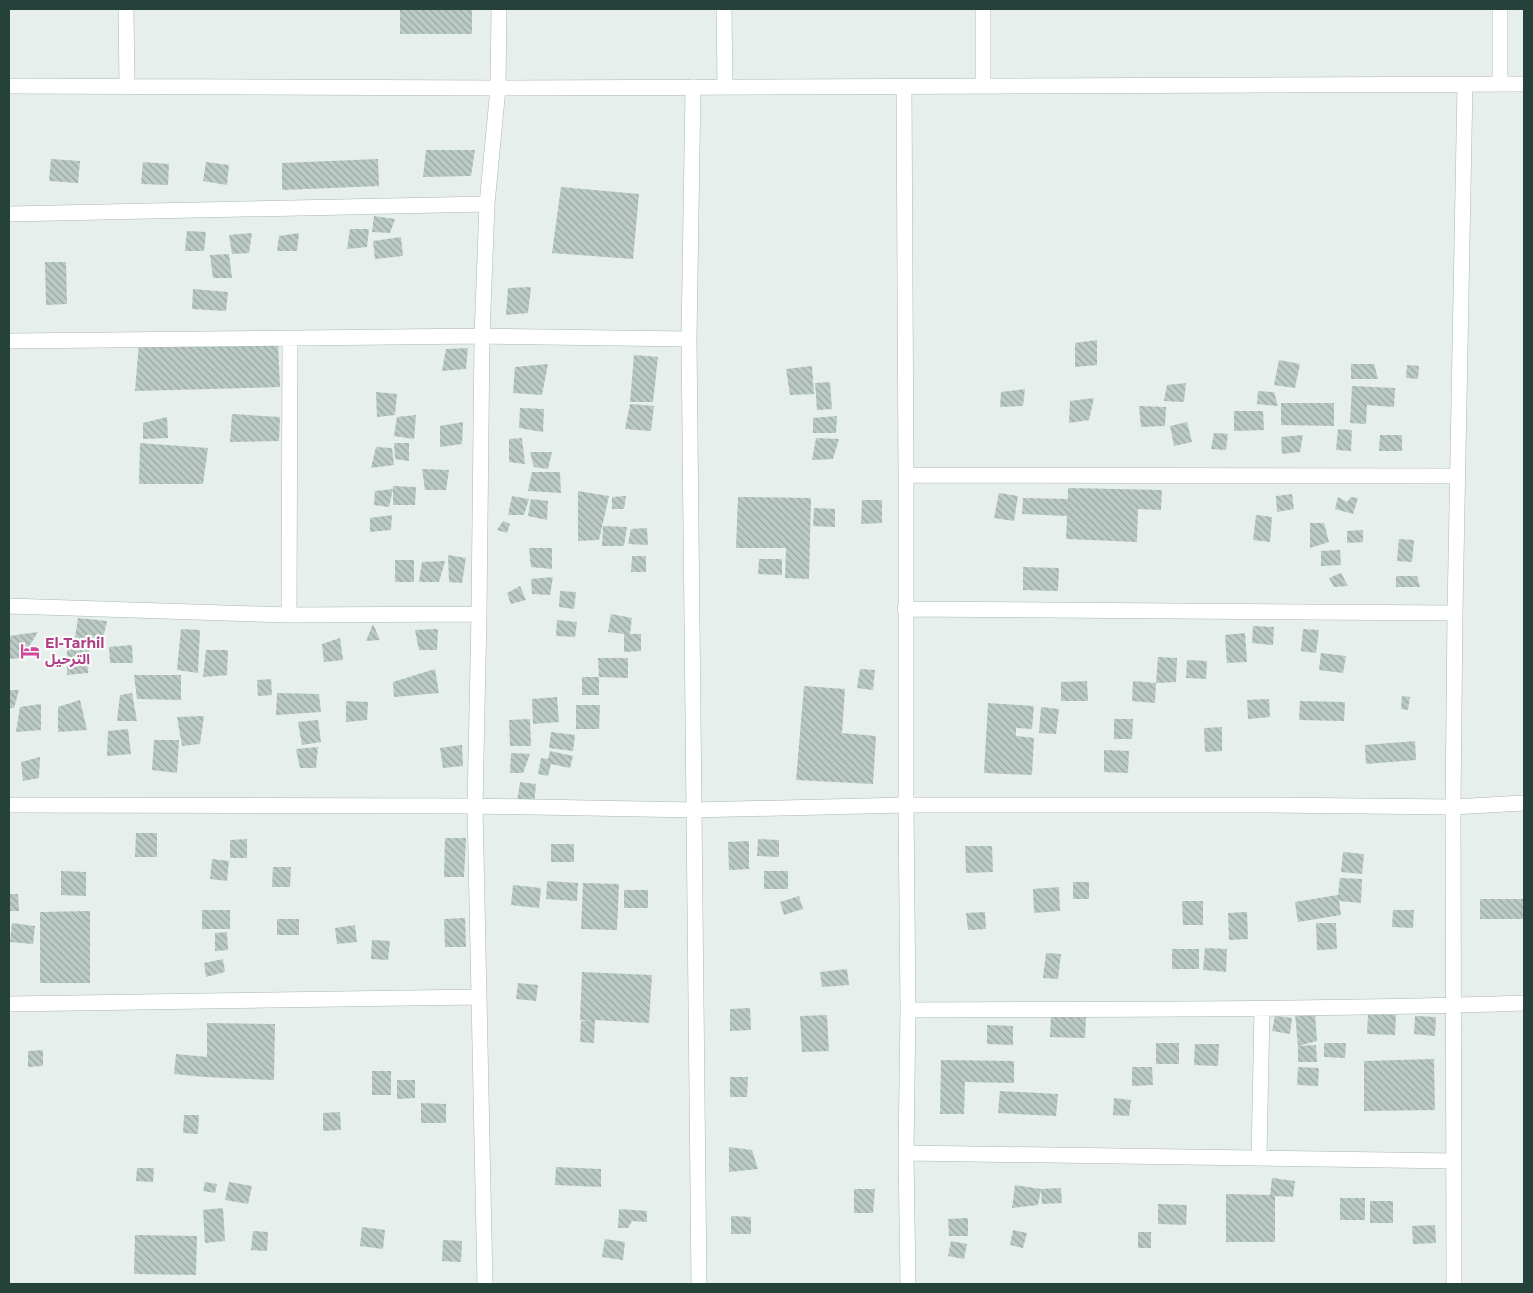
<svg xmlns="http://www.w3.org/2000/svg" width="1533" height="1293" font-family="Montserrat,'Noto Sans Arabic',sans-serif">
  <style>
    .building { fill: url(#building-back-hatch) }
    .lines { fill: none; stroke-linecap: round; stroke-linejoin: round }
    .minor-casing { stroke: #a8b8b2; stroke-width: 16 }
    .minor { stroke: #fff; stroke-width: 15 }
    .labels { text-anchor: middle; stroke-width: 4.5; stroke-linejoin: round; paint-order: stroke }
    .hotel-label { font-size: 14px; font-weight: bold; fill: #b23c85; stroke: #f7fbf9; text-anchor: start }
  </style>
  <defs>
    <pattern id="building-back-hatch" width="6" height="6" patternUnits="userSpaceOnUse" patternTransform="scale(1.25)"><rect width="6" height="6" fill="#bbcac4"/><path d="M-1 5l2 2M0 0l6 6M5-1l2 2" fill="none" stroke="#98a6a0"/></pattern>
  </defs>
  <rect width="100%" height="100%" fill="#e6efeb"/>
  <path class="building" d="M400 9H472V34H400Z
    M426 150H475L471 176 423 177Z
    M51 159 80 161 78 183 49 181Z
    M378 159 379 186 282 190V163Z
    M143 162 169 164 168 185 141 184Z
    M206 162 229 165 227 185 203 181Z
    M561 187 639 194 633 259 552 253Z
    M374 216 395 219 390 233 372 232Z
    M350 229H369L367 247 347 249Z
    M187 231 206 232 204 251H185Z
    M252 233 249 253 232 254 229 235Z
    M299 233 297 251H277L279 236Z
    M401 237 403 256 375 259 373 241Z
    M229 254 232 278H213L210 255Z
    M45 262H66L67 304 46 305Z
    M531 287 528 313 506 315 508 288Z
    M193 289 228 292 226 311 192 309Z
    M1097 340V365L1075 367V343Z
    M278 342 280 387 135 391 139 343Z
    M468 348 466 369 442 371 446 349Z
    M634 355 658 357 653 402H630Z
    M1279 360 1300 364 1295 388 1274 385Z
    M548 364 542 395 513 393 515 367Z
    M1351 364H1374L1378 379H1351Z
    M1407 365 1419 366 1418 379 1406 378Z
    M812 366 814 394 790 395 786 369Z
    M830 382 832 409 817 410 815 383Z
    M1186 383 1184 402 1164 401 1167 385Z
    M1352 386 1395 388 1394 407 1367 405 1366 424 1350 423Z
    M1025 389 1023 406 1000 407 1001 392Z
    M1258 391 1274 392 1278 406 1257 404Z
    M376 392 397 394 395 415 377 417Z
    M1094 398 1089 420 1069 423 1070 401Z
    M1281 403H1334V426L1281 425Z
    M630 404 654 406 651 431 625 429Z
    M1139 406 1166 407 1165 426 1141 427Z
    M520 408 544 409 543 432 519 428Z
    M1234 411H1263L1264 430 1234 431Z
    M232 414 280 417 279 441 230 442Z
    M416 415 414 439 394 436 397 417Z
    M837 416 836 433H813V418Z
    M167 417 168 438 143 439V423Z
    M463 422 462 444 440 447V426Z
    M1187 422 1192 442 1174 446 1170 426Z
    M1338 429 1352 430 1351 451 1336 450Z
    M1214 433 1228 434 1226 450 1211 449Z
    M1303 435 1300 452 1282 454 1281 437Z
    M1380 435H1402V451H1379Z
    M522 438 525 464 509 462V439Z
    M816 438 839 439 833 459 812 460Z
    M140 443 208 448 203 484H139Z
    M394 443H409V461L395 459Z
    M376 447 392 448 394 465 371 468Z
    M530 452H552L548 469 534 467Z
    M422 469 449 470 446 490H425Z
    M532 472H560L561 493 528 491Z
    M393 486 416 487 415 505H393Z
    M1068 488 1162 490 1161 510 1138 509 1137 542 1066 539 1067 516 1022 514 1023 498 1068 499Z
    M393 489 389 507 374 505 375 491Z
    M578 491 609 496 599 540 578 541Z
    M999 493 1018 496 1014 521 994 518Z
    M1292 494 1294 509 1277 512 1276 496Z
    M512 496 529 499 524 515H508Z
    M626 496 624 509H612V497Z
    M738 497 811 498 809 579 785 578 786 548H736Z
    M1338 497 1347 502 1351 497 1358 498 1353 514 1335 509Z
    M531 499 548 501 547 520 528 516Z
    M862 500H882V523L861 524Z
    M814 508 835 509V527L813 526Z
    M392 515 391 530 370 532V518Z
    M1256 515 1272 517 1270 542 1253 540Z
    M503 521 510 524 507 533 497 530Z
    M1310 523H1324L1329 542 1310 548Z
    M603 526 627 527 624 546H602Z
    M647 528 648 545 628 544 631 529Z
    M1363 530V542L1347 543V531Z
    M1399 539 1414 540 1412 562 1397 561Z
    M529 548H552V569L531 567Z
    M1340 550 1341 565 1321 566V551Z
    M448 555 466 558 462 583 449 582Z
    M632 556H646V572H631Z
    M759 559H782V575L758 574Z
    M395 560H414V582H395Z
    M445 561 439 582H419L422 562Z
    M1023 567 1059 568 1058 591 1023 590Z
    M1341 573 1348 586 1334 587 1329 578Z
    M1396 576H1417L1420 587H1396Z
    M553 577 550 595 532 594 531 579Z
    M520 586 526 600 511 604 507 593Z
    M560 591 576 592 574 609 559 607Z
    M611 614 632 618 630 634H641V651L624 652V634L608 632Z
    M78 618 107 621 102 643 74 644Z
    M557 620 577 622 575 637 556 636Z
    M373 624 380 640 366 641Z
    M1253 626 1274 627 1273 645 1252 643Z
    M181 629 200 630 198 673 177 670Z
    M438 629 437 650H419L415 630Z
    M1303 629 1319 630 1316 653 1301 651Z
    M38 632 22 658 9 659V636Z
    M1245 633 1247 662 1227 663 1225 635Z
    M340 638 343 660 324 662 322 644Z
    M132 645 133 663H110L109 647Z
    M89 648 88 673 67 675V649Z
    M206 650H228L227 675 203 677Z
    M1321 653 1346 656 1343 673 1319 670Z
    M1158 657 1177 658 1176 682 1156 683Z
    M598 658H628V678L599 677Z
    M1187 660 1207 661 1206 679 1186 678Z
    M435 669 439 693 394 697 393 682Z
    M860 669 875 670 873 690 857 688Z
    M134 675H181V700L137 699Z
    M582 677H599V695H582Z
    M271 679 272 695 258 696 257 680Z
    M1087 681 1088 701H1061V682Z
    M1133 681 1156 683 1155 703 1132 701Z
    M804 686 845 689 842 733 876 736 873 784 796 780Z
    M9 690H19L14 708H9Z
    M132 693 137 721H117L120 695Z
    M277 693 319 694 321 712 276 715Z
    M1402 696 1410 697 1408 710 1401 709Z
    M557 697 559 722 533 724 532 699Z
    M1269 699 1270 717 1248 719 1247 700Z
    M80 700 87 730 58 732V707Z
    M346 701 368 702 367 720 346 722Z
    M1300 701 1345 702 1344 721 1299 720Z
    M988 703 1034 706 1032 729 1016 728V736L1034 738 1032 775 984 773Z
    M41 704V730L16 732 20 707Z
    M576 705H600L599 729H576Z
    M1041 707 1059 709 1056 734 1039 733Z
    M204 716 200 744 182 746 177 717Z
    M530 719 531 746H510L509 720Z
    M1114 719H1133L1132 739H1114Z
    M318 720 321 742 302 745 298 722Z
    M1222 727V751L1205 752 1204 728Z
    M128 729 131 754 107 756 108 731Z
    M551 732 575 735 573 751 549 748Z
    M154 740H179L177 773 152 770Z
    M1415 741 1416 760 1366 764 1365 745Z
    M462 745 463 766 443 768 440 748Z
    M318 747 316 768H300L296 749Z
    M1104 750 1129 751 1128 773 1104 772Z
    M550 751 573 756 570 768 551 764 548 776 538 774 541 758 548 759Z
    M511 753 530 754 523 773H510Z
    M40 757 39 778 23 781 21 762Z
    M520 782 536 784 534 805 517 803Z
    M136 833H157V857H135Z
    M445 838H466L464 877H444Z
    M247 839V858H230V840Z
    M758 839 779 840V857L757 856Z
    M749 841V869L729 870 728 842Z
    M551 844H574V862H551Z
    M965 846H992L993 872 966 873Z
    M1343 852 1364 854 1362 874 1341 872Z
    M212 859 229 861 227 881 210 879Z
    M273 867H291L290 887H272Z
    M61 871 86 872V896L61 895Z
    M764 871H788V889H764Z
    M1340 878 1362 879 1361 903 1339 901 1341 915 1298 922 1295 902 1338 895Z
    M547 881 578 883 577 901 546 899Z
    M1073 882H1089V899H1073Z
    M583 883 619 884 617 930 581 929Z
    M513 885 541 888 539 908 511 905Z
    M1059 887 1060 911 1034 913 1033 889Z
    M624 890H648V908H624Z
    M9 894H18L19 911H9Z
    M799 896 803 909 784 915 780 902Z
    M1480 899H1524V919H1480Z
    M1182 901H1203V925H1183Z
    M202 910H230V929H202Z
    M1393 910H1414L1413 928 1392 927Z
    M90 911V983H40V912Z
    M985 912 986 929 968 930 966 913Z
    M1247 912 1248 939 1229 940 1228 913Z
    M465 918 466 947H445L444 919Z
    M277 919H299V935H277Z
    M12 923 35 926 33 944 10 942Z
    M1316 923H1336L1337 949 1317 950Z
    M355 925 357 942 337 944 335 928Z
    M227 932 228 950 215 951V933Z
    M372 940 390 941 388 960 371 959Z
    M1205 948 1227 949 1226 972 1203 970Z
    M1172 949H1199V969H1172Z
    M1046 953 1061 954 1058 979 1043 978Z
    M223 959 225 972 206 977 204 963Z
    M847 969 849 985 822 987 820 972Z
    M582 972 652 975 649 1023 595 1020 594 1043 580 1042 581 1021H592L580 1020Z
    M518 983 538 985 536 1001 516 999Z
    M750 1008 751 1030 730 1031V1009Z
    M1315 1013 1317 1041 1298 1046 1295 1014Z
    M1368 1014 1396 1015 1395 1035 1367 1034Z
    M827 1015 829 1051 802 1052 800 1016Z
    M1051 1015 1086 1016 1085 1038 1050 1037Z
    M1275 1016 1292 1018 1290 1034 1272 1031Z
    M1415 1016 1436 1017 1435 1036 1414 1034Z
    M207 1023 275 1024 274 1080 205 1077 174 1074 176 1054 207 1057Z
    M987 1025 1013 1026V1045L987 1044Z
    M1156 1043H1179V1064H1156Z
    M1324 1043H1346L1345 1058 1324 1057Z
    M1195 1044H1219L1218 1066 1194 1065Z
    M1316 1045 1317 1062H1298V1046Z
    M43 1050V1066L28 1067V1051Z
    M1434 1059 1435 1110 1364 1111V1061Z
    M941 1060 1014 1061V1083L965 1082 964 1114H940Z
    M1132 1067H1152L1153 1085 1132 1086Z
    M1298 1067 1319 1068 1318 1086 1297 1085Z
    M372 1071H391V1095H372Z
    M730 1077H748L747 1097H730Z
    M397 1080H415V1098L397 1099Z
    M1000 1091 1058 1094 1056 1116 998 1113Z
    M1114 1098 1131 1100 1129 1116 1113 1115Z
    M421 1103 446 1104V1123H421Z
    M340 1112 341 1130 323 1131V1113Z
    M184 1115H199L198 1134 183 1133Z
    M729 1147 752 1150 758 1169 729 1172Z
    M556 1167 601 1169V1187L555 1185Z
    M137 1168H154L153 1182 136 1181Z
    M1272 1178 1295 1181 1293 1197 1275 1196V1242H1226V1194L1270 1195Z
    M205 1182 217 1184 215 1193 203 1191Z
    M229 1182 252 1186 248 1204 225 1200Z
    M1015 1185 1041 1189 1038 1205 1012 1208Z
    M1061 1188 1062 1203 1042 1204 1041 1189Z
    M854 1189H875L873 1213H854Z
    M1340 1198H1365V1220H1340Z
    M1370 1201H1393V1223H1370Z
    M1158 1204 1187 1205 1186 1225 1158 1224Z
    M223 1208 225 1241 205 1243 203 1210Z
    M619 1209 647 1211V1222L632 1221 628 1228H618Z
    M731 1216 751 1217V1234H731Z
    M968 1218V1236H949L948 1219Z
    M1435 1225 1436 1243 1413 1244 1412 1226Z
    M362 1227 385 1230 383 1249 360 1246Z
    M1013 1230 1027 1233 1023 1248 1010 1245Z
    M253 1231 268 1232 267 1251 251 1250Z
    M1138 1232H1151V1248H1138Z
    M135 1235 197 1236 196 1275 134 1274Z
    M605 1239 625 1242 623 1260 602 1257Z
    M443 1240 462 1241 461 1262 442 1261Z
    M951 1241 967 1244 964 1259 948 1256Z"/>
  <g class="lines">
    <g class="minor-casing">
      <path id="minor" d="M126 9 127 86
        M724 9 725 86
        M1500 9V84
        M9 86 498 88 1524 84
        M904 86 906 475V805L908 1010 906 1153 908 1284
        M983 86V9
        M693 87 689 339 699 1284
        M9 214 487 204
        M9 341 482 336 689 339
        M906 475 1457 476
        M9 606 289 615 479 614
        M905 609 1455 613
        M289 615 290 338
        M9 805 475 806 694 810 906 805H1267L1453 807 1524 803
        M9 1004 478 997
        M908 1010C1113 1009 1319 1010 1524 1003
        M906 1153 1454 1161
        M1259 1158 1262 1009
        M485 1284 475 806 479 614 482 336 487 204 498 88 499 9
        M1454 1284 1453 807 1455 613 1465 84"/>
    </g>
    <use href="#minor" class="minor"/>
  </g>
  <defs>
    <g id="hotel-bare" transform="scale(1.5)"><path d="M-6-4.5h1.5V1H6V5H4.5V3h-9V5H-6ZM-4 0a1.8 1.8 0 1 1 3.6 0ZM.5 0V-2.5h3Q6-2.5 6 0Z" fill="#d1479c" stroke="#f7fbf9" stroke-width="2.5" paint-order="stroke"/></g>
  </defs>
  <g fill-rule="evenodd">
    <use href="#hotel-bare" x="30" y="651"/>
  </g>
  <g class="labels">
    <g class="hotel-label">
      <text x="45" y="648">El-Tarhil<tspan x="45" dy="16">الترحيل</tspan></text>
    </g>
  </g>
  <rect width="1533" height="1293" fill="none" stroke="#24423a" stroke-width="20"/>
</svg>
